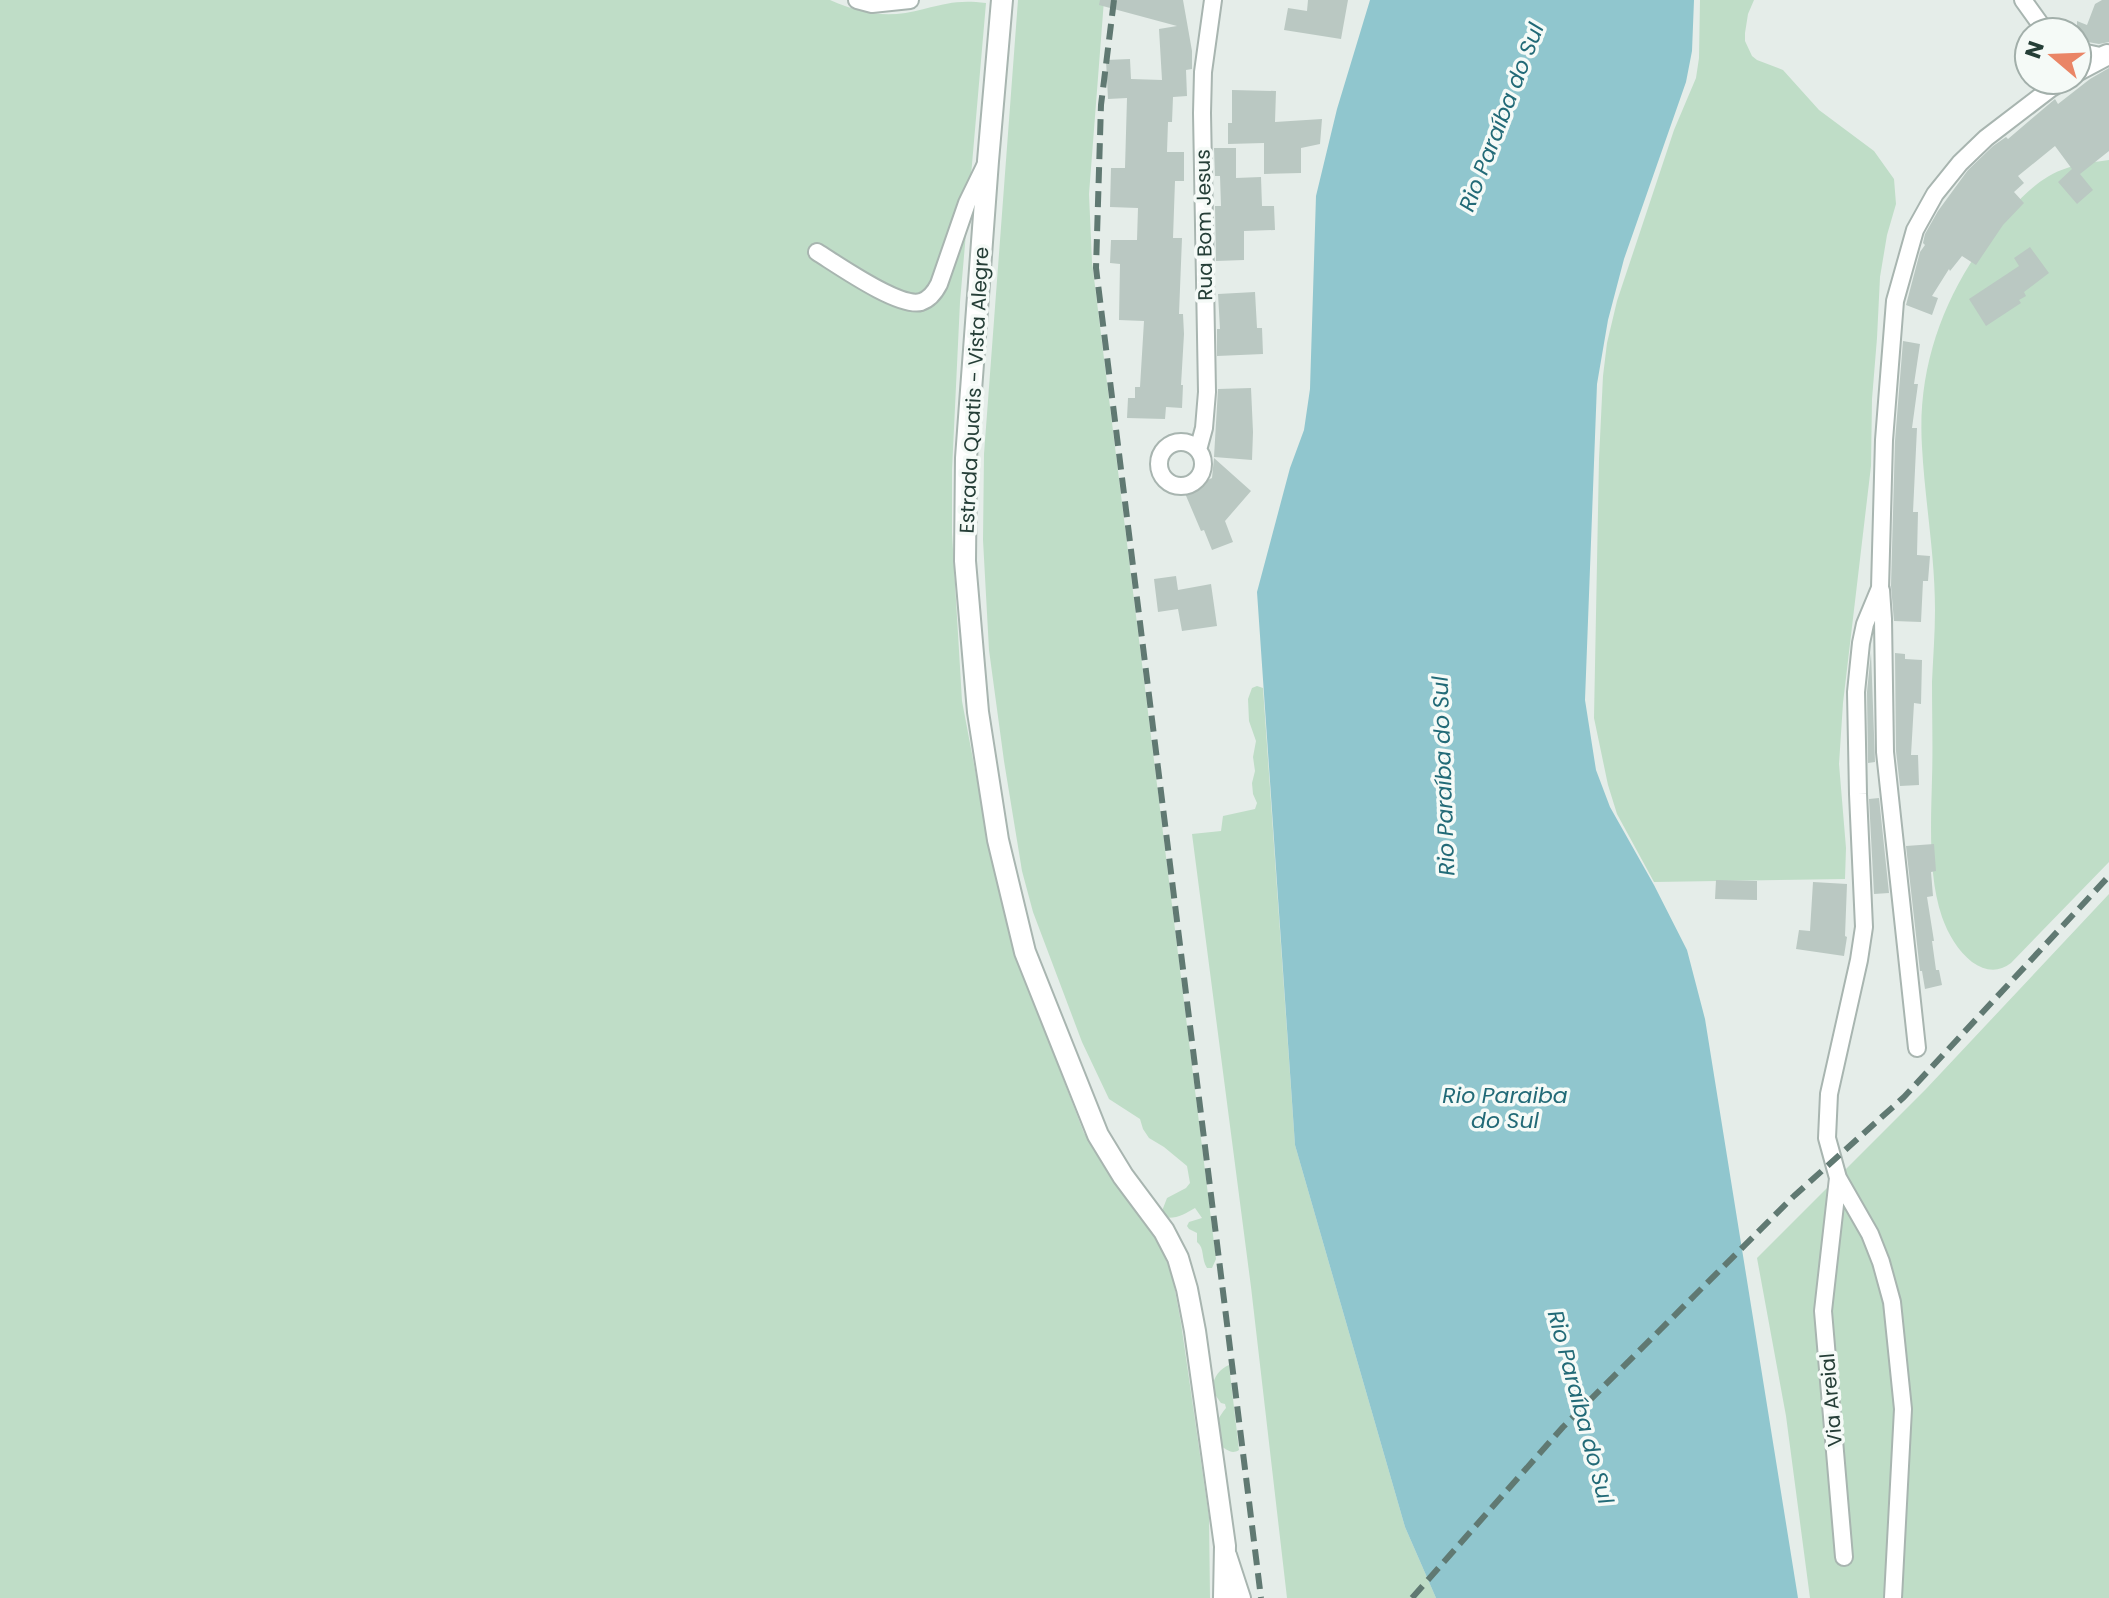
<svg xmlns="http://www.w3.org/2000/svg" width="2109" height="1598" font-family="Poppins,sans-serif">
  <style>
    .green { fill: #bfddc7 }
    .water { fill: #90c6ce }
    .building { fill: #bac8c2 }
    .lines { fill: none; stroke-linecap: round; stroke-linejoin: round }
    .minor-casing { stroke: #a8b5b0; stroke-width: 20 }
    .tertiary-casing { stroke: #a8b5b0; stroke-width: 24 }
    .minor { stroke: #fff; stroke-width: 16 }
    .tertiary { stroke: #fff; stroke-width: 20 }
    .rail { stroke: #607972; stroke-width: 6; stroke-dasharray: 16 8; stroke-linecap: butt }
    .labels { text-anchor: middle; stroke-width: 7; stroke-linejoin: round; paint-order: stroke }
    .street-label { font-size: 20px; fill: #253e37; stroke: #f5faf7 }
    .water-label { font-size: 22px; font-style: italic; fill: #226a77; stroke: #f5faf7 }
  </style>
  <rect width="100%" height="100%" fill="#e5ede9"/>
  <path class="green" d="M0 0H830C862 14 888 19 924 9 949 3 959 0 986 3L960 302 952 470V533L962 701 990 849 1015 954 1084 1133 1158 1242 1172 1274 1181 1323 1209 1517 1210 1598H0Z
    M1018 0H1104L1089 194 1092 262 1216 1259 1212 1268H1207C1201 1259 1205 1248 1197 1242V1233L1189 1229 1187 1226 1189 1222 1202 1218 1195 1208C1185 1214 1175 1220 1163 1217L1162 1211 1167 1198 1186 1188 1190 1183 1187 1166 1164 1147 1149 1138 1143 1129 1140 1119 1109 1099 1082 1042 1033 912 1022 871 1004 761 989 650 983 540 984 454Z
    M1700 0H1754L1748 14 1745 33V41L1752 56 1757 60 1783 70 1819 110 1874 151 1894 179 1896 204 1887 235 1880 277 1877 338 1872 399 1871 466 1843 703 1839 764 1846 848 1845 879 1654 882 1617 814 1608 785 1594 718 1599 459 1603 376 1607 343 1617 301 1674 130 1696 78 1699 58Z
    M2109 160V862L2011 963C1998 973 1985 971 1972 962 1958 951 1948 934 1942 917 1928 876 1931 822 1932 779 1933 747 1932 715 1932 682 1933 658 1935 634 1935 610 1935 555 1925 502 1922 447 1917 368 1943 296 1991 234 2011 208 2035 178 2067 168 2081 163 2095 162 2109 160Z
    M1257 686 1263 688 1295 1145 1405 1527 1436 1598H1287L1251 1287 1192 834 1221 831 1223 816 1255 809 1257 803 1253 794 1252 783 1255 771 1253 757 1256 741 1249 721 1248 699 1252 688Z
    M2109 894V1598H1810L1786 1416 1757 1258 1926 1089Z
    M1229 1365 1239 1450C1231 1455 1227 1449 1220 1446 1216 1427 1213 1424 1226 1408L1225 1404 1221 1403C1220 1402 1214 1393 1214 1392 1210 1381 1219 1369 1229 1365Z"/>
  <path class="water" d="M1370 0H1694L1692 51 1686 82 1624 259 1608 320 1597 384 1585 700 1596 770 1610 807 1654 885 1687 950 1705 1019 1798 1598H1436L1405 1527 1295 1145 1257 592 1290 468 1304 430 1310 389 1316 196 1337 109Z"/>
  <path class="building" d="M1100 0H1183L1192 51V69L1186 70 1187 96 1173 97 1172 122H1168L1167 152H1184V181H1175L1173 238H1182L1179 314H1183L1184 334 1181 385H1183L1182 408 1166 407 1165 419 1127 418 1128 398H1135V387H1140L1144 321 1119 320 1120 264 1110 263 1111 240H1137L1138 208 1110 207 1111 168H1125L1127 98 1108 99 1106 60 1130 59 1131 79 1162 80 1159 29 1177 26 1099 5Z
    M1308 0H1348L1341 39 1284 30 1288 8 1307 11Z
    M2102 0H2109V42L2099 44 2077 40V21L2087 25 2095 4Z
    M2109 68V151L2080 174 2093 190 2077 204 2058 182 2072 169 2055 146 2018 176 2024 183 2014 192 2024 203 2003 225 1976 265 1962 256 1950 271 1949 269 1932 296 1938 298 1932 315 1906 305 1920 252 1925 245 1923 243 1925 234 1938 211 1968 170 1993 146 2006 137 2008 139 2055 99 2058 104 2090 79Z
    M1232 90 1276 91 1275 122 1322 119 1320 144 1301 148V173L1264 174V143L1228 144V123H1232Z
    M1214 148H1236V178L1261 177 1262 206H1274L1275 230 1244 231V260L1216 261 1215 206H1221L1220 176H1215Z
    M2030 247 2049 273 2024 292 2026 296 2019 300 2021 303 1986 326 1969 299 2019 266 2014 258Z
    M1255 292 1257 328H1262L1263 354 1217 356V329H1220L1218 294Z
    M1903 341 1920 344 1914 384H1918L1912 428H1917L1913 512H1918L1917 555 1930 556 1928 581H1923L1921 622 1894 621 1891 586 1895 441Z
    M1251 388 1253 432 1252 460 1214 457 1218 389Z
    M1214 458 1251 491 1225 521 1233 542 1212 550 1204 530 1201 531 1184 491 1212 478Z
    M1176 576 1178 590 1211 584 1217 626 1182 631 1178 609 1158 612 1154 579Z
    M1871 652 1875 762 1868 763 1867 692Z
    M1895 653 1905 654V659L1922 660 1921 704 1914 703 1911 755H1918L1919 785 1900 786 1896 751Z
    M1879 798 1889 893 1874 894 1869 799Z
    M1934 844 1936 871 1931 872 1933 896 1927 897 1934 941H1932L1936 970H1939L1942 985 1925 989 1922 971H1920L1906 846Z
    M1716 880 1757 881V900L1715 899Z
    M1813 882 1847 884 1845 936 1847 937 1844 956 1796 949 1799 930 1810 931Z"/>
  <g class="lines">
    <g class="minor-casing">
      <path id="minor" d="M857 0 872 4 910 0
        M2023 0 2046 32
        M2077 51 2100 56 2107 53
        M2077 73 2109 56
        M817 252C838 265 899 308 921 302 930 299 935 292 939 284L967 203 985 166
        M1159 464a22 22 0 1 1 44 0a22 22 0 1 1-44 0Z
        M1198 450 1204 428 1207 392 1202 113 1203 72 1213 0
        M1881 590 1883 619 1885 752 1917 1048
        M1838 1178 1823 1311 1844 1557
        M1228 1555 1242 1598
        M1893 1598 1903 1409 1892 1302 1881 1262 1870 1234 1838 1178 1827 1138 1829 1094 1859 960 1864 927 1858 794 1856 692 1861 643 1865 624 1880 588 1884 440 1895 301 1915 230 1935 194 1960 163 1986 138 2050 89 2065 80"/>
    </g>
    <g class="tertiary-casing">
      <path id="tertiary" d="M1002 0 988 161 966 458 965 561 978 712 998 840 1025 952 1098 1135 1123 1176 1164 1231 1178 1258 1187 1289 1195 1331 1225 1546 1224 1598"/>
    </g>
    <use href="#minor" class="minor"/>
    <use href="#tertiary" class="tertiary"/>
    <path class="rail" d="M1114 0 1101 105 1096 268 1261 1598
      M1412 1598 1563 1427 1794 1196 1904 1097 2109 876"/>
  </g>
  <g class="labels">
    <g class="street-label">
      <text transform="translate(1204 225) rotate(-91)" y="7">Rua Bom Jesus</text>
      <text transform="translate(974 390) rotate(-87)" y="7">Estrada Quatis - Vista Alegre</text>
      <text transform="translate(1831 1400) rotate(-95)" y="7">Via Areial</text>
    </g>
    <g class="water-label">
      <text transform="translate(1501 117) rotate(-69)" y="8">Rio Paraíba do Sul</text>
      <text transform="translate(1443 776) rotate(-92)" y="8">Rio Paraíba do Sul</text>
      <text x="1505" y="1103">Rio Paraiba<tspan x="1505" dy="25">do Sul</tspan></text>
      <text transform="translate(1581 1407) rotate(75)" y="8">Rio Paraíba do Sul</text>
    </g>
  </g>
  <g transform="translate(2053 56) rotate(289)"><circle r="38" fill="#f5faf7" stroke="#a2afaa" stroke-width="2"/>
  <path d="M0-6L14 30L0 20L-14 30Z" fill="#ea8566"/>
  <text y="-12" font-size="22" font-weight="bold" text-anchor="middle" fill="#253e37">N</text>
  </g>
</svg>
